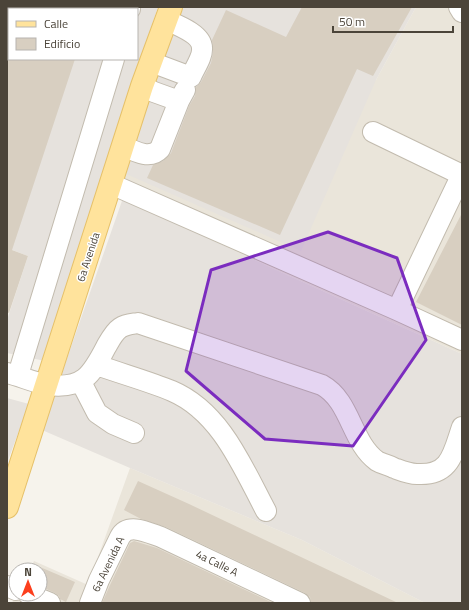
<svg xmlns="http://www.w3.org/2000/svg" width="469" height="610" font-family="'Titillium Web',sans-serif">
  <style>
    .residential { fill: #eae5da }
    .industrial { fill: #e6e2dd; fill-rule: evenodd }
    .building { fill: #d8cfc1 }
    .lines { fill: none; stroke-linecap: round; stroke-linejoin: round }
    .minor-casing { stroke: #c2bbae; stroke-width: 22 }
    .major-casing { stroke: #e6c16a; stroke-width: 24 }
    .minor { stroke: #fff; stroke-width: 20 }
    .major { stroke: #ffe39c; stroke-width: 22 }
    .marked { fill: #7b2cbf; fill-opacity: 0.2; stroke: #7b2cbf; stroke-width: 3; stroke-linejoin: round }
    .labels { text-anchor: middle; stroke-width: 3; stroke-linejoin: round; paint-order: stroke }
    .street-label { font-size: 11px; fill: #4b4439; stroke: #fff }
  </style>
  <rect width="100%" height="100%" fill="#f6f3ec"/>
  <path class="residential" d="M416 7H462V354L274 269 123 198 124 173 376 80Z
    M130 468 302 540 425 603H12L16 594H40V570H30L34 561 88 585Z"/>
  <path class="industrial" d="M7 7H158L105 165 45 361 7 353V320L28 256 7 248ZM9 9H137V59H9Z
    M182 7H416L376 80 301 251 124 173Z
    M123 198 274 269 462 354V603H425L302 540 130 468 42 430Z
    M7 398 29 404 7 463Z"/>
  <path class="building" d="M302 7H412L373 76 357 69 280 235 147 178 153 165 163 161 171 153 189 106 195 96 196 87 201 82 211 63 213 52 212 40 226 10 286 37Z
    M7 59H75L12 250 28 256 9 313 7 312Z
    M462 213V325L416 302Z
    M138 481 189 504 398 603H311L310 597 305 593 166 527 141 519 124 510Z
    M134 541 157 548 273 603H102L110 585 130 543Z
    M40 567 75 582 66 602 60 599 59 596 55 593 40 586Z"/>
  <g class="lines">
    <g class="minor-casing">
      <path id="minor" d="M459 7 462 12
        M130 9V7
        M151 62 191 77C194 69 203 57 202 48 202 34 177 25 166 20
        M142 86 154 92 179 101 185 90
        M373 132 462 175
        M123 146C134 151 150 160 160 149L179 101
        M111 184 397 310 462 340
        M397 310 462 174
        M97 365C122 374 148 381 172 391 221 412 243 468 266 511
        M7 373C20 376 35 383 48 385 83 389 91 376 106 347 110 340 114 332 120 328 126 324 132 324 138 323L322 385C351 401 351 442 377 461 382 464 389 465 394 468 402 471 409 474 417 474 451 476 453 453 462 427
        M18 375 114 59
        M81 382 97 413 113 424 134 433
        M7 586 16 590
        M28 594 50 603
        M90 603 99 580 120 537C128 522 149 533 161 537L300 603"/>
    </g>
    <g class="major-casing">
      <path id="major" d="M7 507 142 86 171 7"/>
    </g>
    <use href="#minor" class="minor"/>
    <use href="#major" class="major"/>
  </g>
  <path class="marked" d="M328 232 397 258 426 340 353 446 265 439 186 371 211 270Z"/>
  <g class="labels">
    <g class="street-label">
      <text transform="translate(88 257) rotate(-72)" y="4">6a Avenida</text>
      <text transform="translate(217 563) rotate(26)" y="4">4a Calle A</text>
      <text transform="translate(108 564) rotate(-64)" y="4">6a Avenida A</text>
    </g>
  </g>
  <rect width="469" height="610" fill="none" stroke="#4b4439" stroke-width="16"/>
  <rect x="8" y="8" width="130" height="52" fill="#ffffff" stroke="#b7b4b0"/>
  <rect x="16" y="21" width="20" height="6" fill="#ffe39c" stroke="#b7b4b0"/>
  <text x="44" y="28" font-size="12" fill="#4b4439">Calle</text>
  <rect x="16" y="38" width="20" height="12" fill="#d8cfc1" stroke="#b7b4b0"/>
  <text x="44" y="48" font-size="12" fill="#4b4439">Edificio</text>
  <g transform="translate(28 582)"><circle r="19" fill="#ffffff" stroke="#b7b4b0"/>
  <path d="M0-3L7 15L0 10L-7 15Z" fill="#fc3f1d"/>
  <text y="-6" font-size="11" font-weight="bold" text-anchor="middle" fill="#4b4439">N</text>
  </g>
  <path d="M333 26v6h120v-6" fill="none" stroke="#4b4439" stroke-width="2"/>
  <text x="339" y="26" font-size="12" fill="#4b4439" stroke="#ffffff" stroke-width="3" paint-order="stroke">50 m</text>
</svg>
